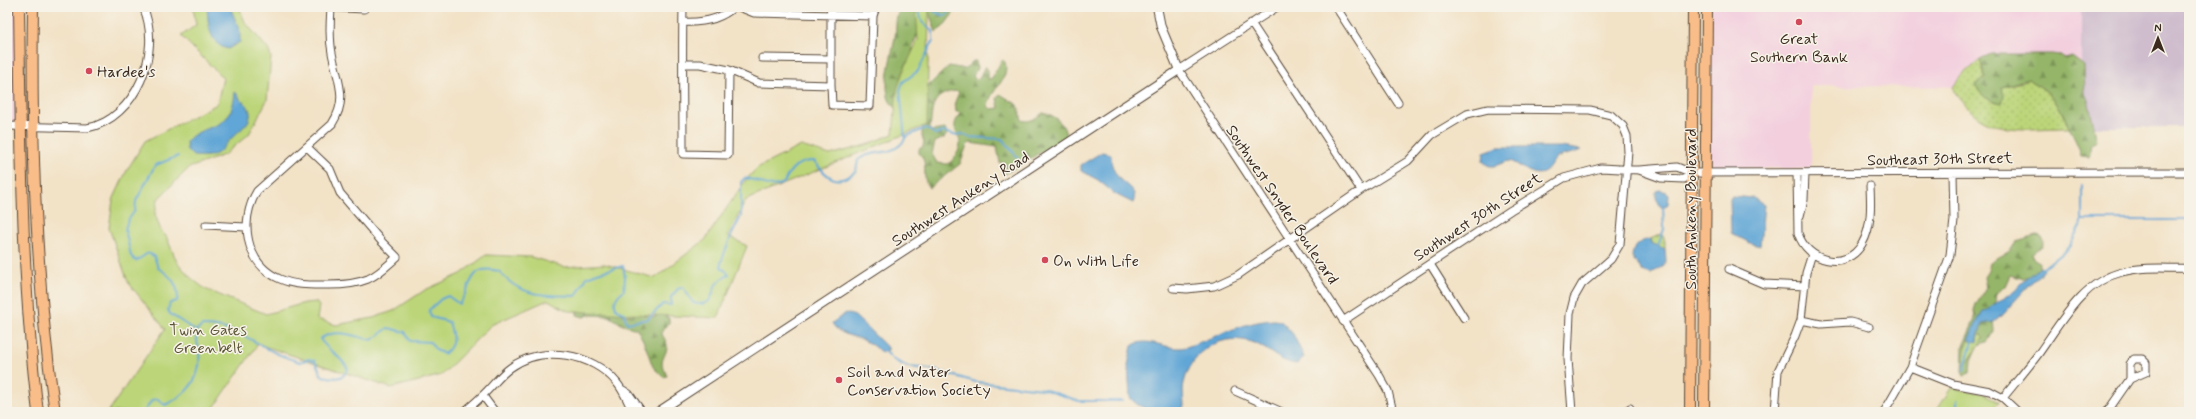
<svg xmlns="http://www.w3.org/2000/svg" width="2196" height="419" font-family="Mynerve,sans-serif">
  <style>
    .built { fill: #f3cfde }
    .industrial { fill: #cfbdce }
    .grass { fill: url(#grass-dots); stroke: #7c804c }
    .forest { fill: url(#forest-firs); stroke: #687044; fill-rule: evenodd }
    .wetland { fill: url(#wetland-marsh); stroke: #7c804c }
    .park { fill: #bcd579; stroke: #7c804c }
    .water { fill: #61a6d6; stroke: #4e687a }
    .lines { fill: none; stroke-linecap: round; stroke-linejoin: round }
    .stream { stroke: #61a6d6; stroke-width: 2 }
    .minor-casing { stroke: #564637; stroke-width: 9 }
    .tertiary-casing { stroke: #564637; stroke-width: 10 }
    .primary-casing { stroke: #564637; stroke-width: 12 }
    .minor { stroke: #fff; stroke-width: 7 }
    .tertiary { stroke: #fff; stroke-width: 8 }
    .primary { stroke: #f8bd89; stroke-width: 10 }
    .poi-dot { fill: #d1495b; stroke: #f7f3e8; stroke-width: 1.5 }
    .labels { text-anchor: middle; stroke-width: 3; stroke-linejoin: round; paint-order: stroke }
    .poi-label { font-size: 16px; fill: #3b2a1e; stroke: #f7f3e8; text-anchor: start }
    .street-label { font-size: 16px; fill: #3b2a1e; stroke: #f7f3e8 }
    .park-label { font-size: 16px; fill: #5b5535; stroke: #f7f3e8 }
  </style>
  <defs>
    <pattern id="grass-dots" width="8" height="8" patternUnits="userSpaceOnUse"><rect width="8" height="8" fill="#bcd579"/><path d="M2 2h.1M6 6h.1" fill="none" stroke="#a2b768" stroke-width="1.8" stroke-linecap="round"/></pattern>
    <pattern id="forest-firs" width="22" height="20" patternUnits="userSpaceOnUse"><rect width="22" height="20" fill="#95b669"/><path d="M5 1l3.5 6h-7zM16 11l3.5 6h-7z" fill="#7b9456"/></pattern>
    <pattern id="wetland-marsh" width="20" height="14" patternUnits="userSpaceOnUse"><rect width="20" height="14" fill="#bcd579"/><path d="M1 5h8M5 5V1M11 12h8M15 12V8" fill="none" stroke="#a2b768"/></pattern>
  </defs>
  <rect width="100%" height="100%" fill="#f7f3e8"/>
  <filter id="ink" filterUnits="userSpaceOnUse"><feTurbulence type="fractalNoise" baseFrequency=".025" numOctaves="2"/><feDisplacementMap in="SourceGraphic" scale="8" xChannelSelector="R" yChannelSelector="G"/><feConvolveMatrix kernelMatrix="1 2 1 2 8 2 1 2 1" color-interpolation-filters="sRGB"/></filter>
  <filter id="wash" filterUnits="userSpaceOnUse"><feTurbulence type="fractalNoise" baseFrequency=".012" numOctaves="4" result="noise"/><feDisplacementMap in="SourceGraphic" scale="16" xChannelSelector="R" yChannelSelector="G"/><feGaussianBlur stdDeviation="0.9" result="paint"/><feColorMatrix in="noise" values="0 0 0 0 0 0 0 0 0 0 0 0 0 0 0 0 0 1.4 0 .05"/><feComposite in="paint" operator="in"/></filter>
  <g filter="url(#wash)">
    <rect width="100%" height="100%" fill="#f2e2c6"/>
    <path class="built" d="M7 7H19L21 126H7Z
      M1711 7H2081V63L2078 60H2065L2059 56 1991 54 1976 87 1811 86V169L1721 167 1715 166 1711 162 1710 156Z"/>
    <path class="industrial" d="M2081 7H2189V127H2093L2089 103 2085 93 2084 66 2081 63Z"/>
    <path class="grass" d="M1980 59 1985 78 2001 87 2023 82 2028 79C2051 92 2059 104 2069 128 2017 128 1982 139 1953 87L1961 76Z"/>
    <path class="forest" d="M901 7H922L919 31 913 45 911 61 897 108C893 105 889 102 888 96 884 77 892 56 895 37 897 25 894 18 901 7Z
      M927 7H958L943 27 936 32Z
      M1991 54H2052L2059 55 2065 59 2072 57 2084 66 2085 93 2089 103 2097 141 2091 144 2089 157 2081 156C2079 145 2073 137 2069 127 2058 103 2053 93 2028 79L2002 87 2004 96 2002 103C1991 101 1979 97 1976 84L1985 78 1980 59Z
      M1002 60 1005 62C1010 81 990 89 988 106L991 109 999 108 997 98 1000 94 1018 105 1022 120C1030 123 1036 118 1043 113 1055 114 1066 125 1066 137L1005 174 1002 173 1005 168 1004 163H1000L997 147 970 143 967 145 960 164 929 188C920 177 930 163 919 153V149L923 147 924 142 922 136 925 89 949 66 965 69 973 61H976L977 68 973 76 976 80 979 78 985 66 988 70V79L992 78ZM957 91 959 92 955 102 956 112H959L960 115C948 128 961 134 960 145 959 152 955 157 951 162L947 164 937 163 932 154 935 142 944 138 947 134 945 129 932 131 930 128C933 106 931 94 957 91Z
      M2037 236 2042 237 2044 241 2042 247 2032 254 2033 259 2039 263V270L2025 279 2010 275 2005 286 1995 295 1997 300C1988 310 1994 320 1994 331L1987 342 1978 345 1971 360 1970 373 1964 375 1962 371 1963 346 1975 319 1974 311 1976 305 1986 288 1984 277 1988 271 1990 262 2010 251 2016 242Z
      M632 306 640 310 644 315 654 317 659 312H666V317L669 318V323C654 335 668 336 667 348 666 354 662 358 662 364L667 376 663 377 653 367 644 342 637 329 623 325 609 316 589 315 584 317 577 315V308L617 311 624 315H629Z"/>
    <path class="wetland" d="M1662 234 1665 241V249L1651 243 1650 239Z
      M1981 334 1984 337 1965 365 1964 355 1968 340 1972 342 1978 340 1979 335Z"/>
    <path class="park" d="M193 7H239L245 22 268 49 271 57 267 100 249 134 224 155 189 168 158 199 155 214 161 231 166 236 177 262 191 278 205 289 266 314 305 303 316 302 319 306 317 319 336 325 373 318 393 311 425 290 461 274 486 255 531 257 564 267 605 264 655 278 705 240 745 181 757 168 801 146 830 155 866 145 893 134 897 89 903 72 918 40 916 7H929L927 125 746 200 728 236 747 246 718 318 568 311 548 300 491 325 442 375 391 388 258 344 211 412H108L165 329 128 282 109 228 113 200 127 170 145 141 217 104 223 78 181 36 196 25Z
      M1951 388 1982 393 1999 401 1990 412H1936Z"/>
    <path class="water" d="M207 7H230L240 31V42L228 49C209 45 208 23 207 7Z
      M235 92C238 94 238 96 240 99 242 102 245 102 247 105 256 120 244 126 235 135 217 152 222 158 193 156L187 150 186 142C205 120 231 136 235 92Z
      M1498 147H1561L1581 150C1574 154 1564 154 1557 158 1552 161 1550 169 1545 172 1533 179 1520 164 1510 161 1500 162 1491 172 1483 161L1484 152Z
      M1102 152 1111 154C1111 164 1113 171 1119 178 1125 186 1139 190 1133 203L1115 194 1098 180 1081 171V165Z
      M1660 190 1667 192 1669 194 1668 204 1665 207H1661L1656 198V191Z
      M1732 196 1753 198 1764 204 1760 246 1750 243 1731 233 1730 199Z
      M1650 239 1651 243 1665 249 1666 261 1663 266 1651 274 1642 271 1632 257C1633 245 1639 241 1650 239Z
      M2040 267 2044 269 1999 318 1994 322 1982 324 1977 342 1968 340 1982 312 2009 295Z
      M846 313 855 316 889 349 882 353C877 348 869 343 863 340 852 335 838 335 832 323Z
      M1274 320 1281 321 1293 334 1304 357 1297 364C1283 364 1269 350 1257 344 1223 330 1192 350 1184 383 1182 391 1184 399 1184 407L1179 412H1155L1138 405 1130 398 1128 365 1132 346C1145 336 1164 348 1179 348 1187 348 1196 343 1203 341 1226 332 1249 321 1274 320Z"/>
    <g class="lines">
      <path class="stream" d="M933 7 935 12 946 16 952 7
        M905 137 926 128 935 134 944 132 954 135 963 134 968 137 1002 139 1018 158
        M178 156 156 165 153 169 136 201 135 211 128 220 125 229 131 256 136 261 148 253 154 256 158 268C170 275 180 286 177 301L170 303 168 310 170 314 196 331
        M2083 220H2189
        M1658 246 1664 229 1663 207
        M2042 269 2069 247 2082 223V185
        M886 352 894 360 908 367 930 369 976 382 1043 389 1079 401H1122
        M1964 370 1972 341
        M144 412 152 400 158 399 165 405C187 395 202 378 199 352 198 344 196 339 196 331L202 326C227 325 247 337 268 349 278 355 290 359 300 362L309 359 315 361 322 376C333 378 343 381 348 369 341 356 328 351 320 339 336 327 355 337 372 340L388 328 405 332 410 341 430 342 436 350 444 354C456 345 453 335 449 322L431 317 429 310 441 299 448 296 459 304C473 286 468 263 499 271 520 298 546 295 576 296L587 277 597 273 623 266 625 277 624 290C615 297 609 308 624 313L627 323 648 319 663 304 671 305V297L678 289 683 287 693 303C711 307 711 298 716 284L729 274 721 267V262L731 236 741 216V182L745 178C761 180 769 191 784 183 790 168 798 161 814 161 827 177 837 188 856 171L858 160C873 148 893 158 905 139L900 90 903 82 918 71 933 41V31L922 22 918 7
        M1957 412V399"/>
    </g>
  </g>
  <g filter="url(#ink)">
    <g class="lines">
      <g class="minor-casing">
        <path id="minor" d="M325 7 364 9
          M1277 7 1179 70 1379 375 1388 391 1393 412
          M1336 7 1398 103
          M873 16 876 7
          M683 22C701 23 720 20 734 7
          M1251 23 1361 190
          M762 58 831 59
          M683 64H700L729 70 728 155 683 154C683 105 682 56 683 7
          M729 70 759 83 831 85 832 105 870 106 873 16 754 13 739 7
          M831 85V7
          M7 126 87 128C136 119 163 51 143 7
          M307 147 330 169 340 193 382 242 397 257C388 265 379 274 368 279 356 284 342 285 329 285 312 285 296 286 280 279 245 264 239 221 257 191L332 124C349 98 337 80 332 53 329 38 330 23 331 7
          M1639 170 1677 167 1692 173 2189 172
          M1797 173 1798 233C1807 262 1846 272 1862 244 1872 227 1871 205 1870 186
          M1800 216 1804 200 1805 173
          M206 225 246 227
          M1430 264 1464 318
          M1729 269 1764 284 1805 286
          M1173 288 1187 289 1214 286 1238 275 1361 190 1408 161 1432 135 1467 114 1488 109 1590 110 1611 115 1623 126 1627 136 1628 152 1620 244 1611 259 1582 284 1574 298 1570 314 1568 359 1572 412
          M1801 320 1821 324 1850 322 1869 327
          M1343 321 1511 210 1564 178 1601 168 1639 170 1661 178 1684 179 1692 173
          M1910 367 1953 384 1990 391 2003 398 2018 412
          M623 390 629 394 642 412
          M1235 391 1282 412
          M483 396 495 412
          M2003 398C2015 383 2028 368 2039 353 2062 321 2082 282 2122 272 2143 266 2167 269 2189 268
          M464 412C470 407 476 402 482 396 492 387 499 376 510 368 542 344 593 353 617 383 624 391 628 403 633 412
          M1625 412 1630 408
          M1775 412 1778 371 1795 336 1801 320 1806 273 1812 254
          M1884 412 1910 367 1950 255 1954 220 1953 173
          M2107 412 2130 379 2146 372V363L2142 359H2134L2130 364V379"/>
      </g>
      <g class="tertiary-casing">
        <path id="tertiary" d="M658 412 1179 70 1161 27 1157 7"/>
      </g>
      <g class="primary-casing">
        <path id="primary" d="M19 7C21 142 21 277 38 412
          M33 7C31 142 35 279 55 412
          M1690 412 1693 7
          M1704 412 1707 7"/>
      </g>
      <use href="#minor" class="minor"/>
      <use href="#tertiary" class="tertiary"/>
      <use href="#primary" class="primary"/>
    </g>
  </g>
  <g class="poi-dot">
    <circle cx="1799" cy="22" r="4"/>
    <circle cx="89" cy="71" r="4"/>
    <circle cx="1045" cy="260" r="4"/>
    <circle cx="839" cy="380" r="4"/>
  </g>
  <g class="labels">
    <g class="poi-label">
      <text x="1799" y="44" text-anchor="middle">Great<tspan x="1799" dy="18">Southern Bank</tspan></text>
      <text x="97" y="77">Hardee's</text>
      <text x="1053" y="266">On With Life</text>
      <text x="847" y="377">Soil and Water<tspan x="847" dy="18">Conservation Society</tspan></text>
    </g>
    <g class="street-label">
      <text transform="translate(1940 158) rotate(-1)" y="6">Southeast 30th Street</text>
      <text transform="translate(960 198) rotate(-33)" y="6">Southwest Ankeny Road</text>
      <text transform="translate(1283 204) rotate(56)" y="6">Southwest Snyder Boulevard</text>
      <text transform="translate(1690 209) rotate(-90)" y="6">South Ankeny Boulevard</text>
      <text transform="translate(1477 216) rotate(-33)" y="6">Southwest 30th Street</text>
    </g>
    <g class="park-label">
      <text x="208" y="335">Twin Gates<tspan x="208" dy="18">Greenbelt</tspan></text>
    </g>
  </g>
  <rect width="2196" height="419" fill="none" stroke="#f7f3e8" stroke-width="24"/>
  <g transform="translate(2158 38)" stroke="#f7f3e8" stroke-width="3" paint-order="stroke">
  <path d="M0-3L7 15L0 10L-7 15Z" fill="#3b2a1e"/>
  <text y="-6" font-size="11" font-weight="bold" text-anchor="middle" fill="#3b2a1e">N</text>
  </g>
</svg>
